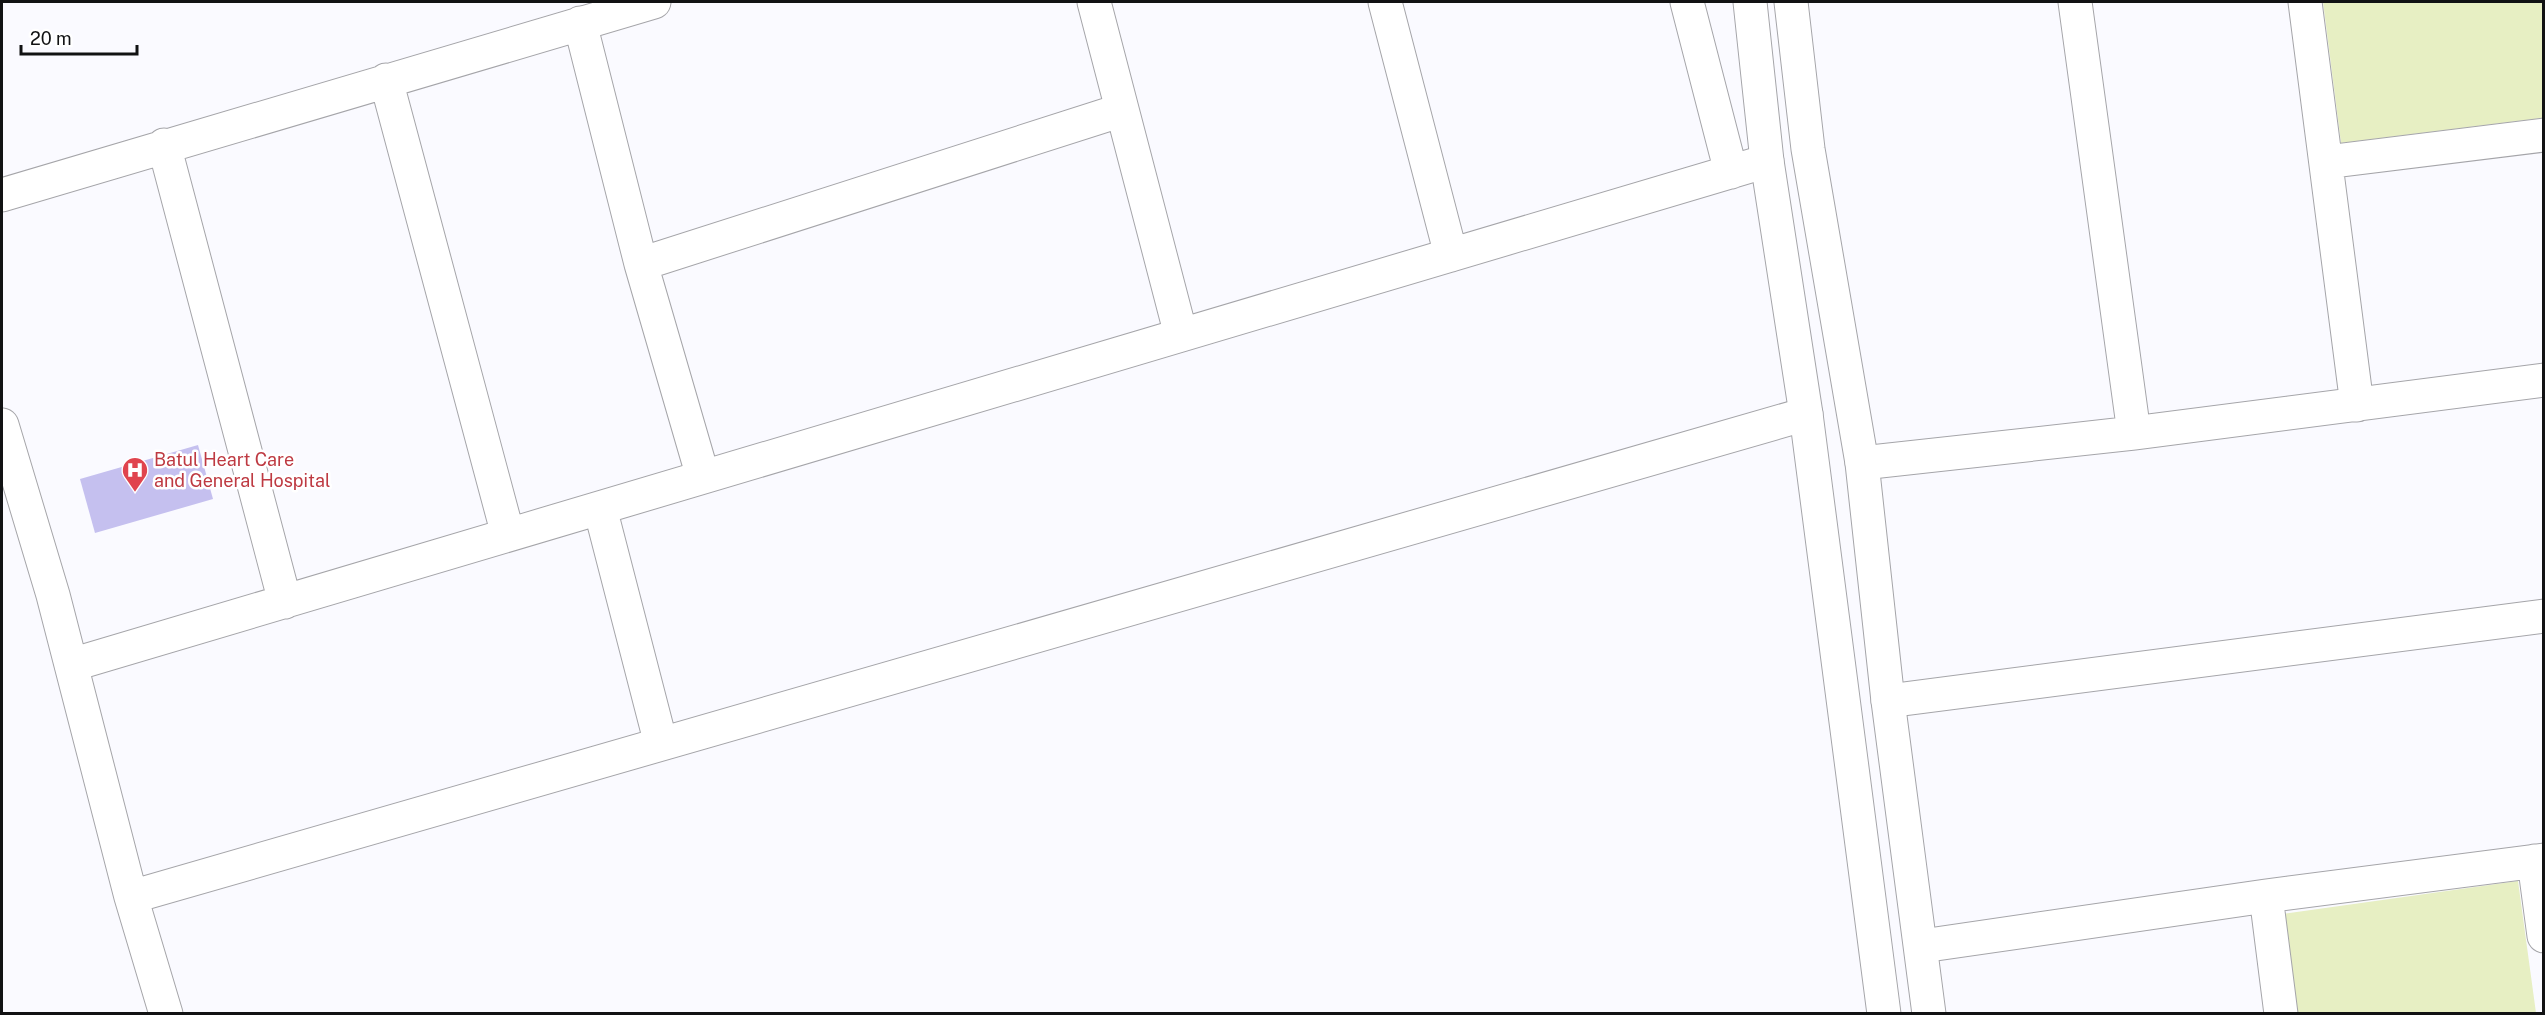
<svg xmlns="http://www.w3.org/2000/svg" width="2545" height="1015" font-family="'Public Sans',sans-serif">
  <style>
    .green { fill: #e7efc3 }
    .building { fill: #c5c0ef }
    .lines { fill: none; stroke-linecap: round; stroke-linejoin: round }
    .minor-casing { stroke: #a5a5a9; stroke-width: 35 }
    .primary-casing { stroke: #a5a5a9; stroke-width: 35 }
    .minor { stroke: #fff; stroke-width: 33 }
    .primary { stroke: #fff; stroke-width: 33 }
    .labels { text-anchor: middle; stroke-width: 5; stroke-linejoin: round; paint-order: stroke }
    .health-label { font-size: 18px; fill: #be3a42; stroke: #fff; text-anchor: start }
  </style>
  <rect width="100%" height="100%" fill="#fafaff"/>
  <path class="green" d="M2323 2H2543V118L2341 143Z
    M2518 881 2536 1013H2296L2282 914Z"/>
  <path class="building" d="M198 445 213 499 95 533 80 479Z"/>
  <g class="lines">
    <g class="minor-casing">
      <path id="minor" d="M1094 2 1181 335
        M1385 2 1451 255
        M1687 2 1731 172
        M2075 2 2134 433
        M2305 2 2357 405
        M580 23 641 264 703 477
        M386 80 508 535
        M164 145 285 602
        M2326 162 2544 135
        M2 195 654 2
        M641 264 1122 110
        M2 425 53 595 131 897 166 1014
        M1862 463 2134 433 2544 380
        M600 508 661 744
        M71 665 1767 161
        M1888 701 2544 616
        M2534 861 2544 936
        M2266 896 2281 1014
        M131 897 1806 414
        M1922 946 2266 896 2544 860"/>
    </g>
    <g class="primary-casing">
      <path id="primary" d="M1750 2 1767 161 1806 414 1884 1014
        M1791 2 1808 149 1862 463 1888 701 1929 1014"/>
    </g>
    <use href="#minor" class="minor"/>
    <use href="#primary" class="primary"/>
  </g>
  <defs>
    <g id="hospital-pin" transform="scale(1.35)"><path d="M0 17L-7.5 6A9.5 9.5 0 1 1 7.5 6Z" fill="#e0444e" stroke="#fff"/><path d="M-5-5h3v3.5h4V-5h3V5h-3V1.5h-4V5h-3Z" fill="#fff"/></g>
  </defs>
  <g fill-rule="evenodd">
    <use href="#hospital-pin" x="135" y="470"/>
  </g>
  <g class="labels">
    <g class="health-label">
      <text x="154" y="466">Batul Heart Care<tspan x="154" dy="21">and General Hospital</tspan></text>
    </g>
  </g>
  <rect width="2545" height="1015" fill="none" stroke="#111213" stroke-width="6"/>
  <path d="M21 45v9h116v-9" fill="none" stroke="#111213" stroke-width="3"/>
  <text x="30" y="45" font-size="18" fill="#111213" stroke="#ffffff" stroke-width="4.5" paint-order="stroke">20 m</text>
</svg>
